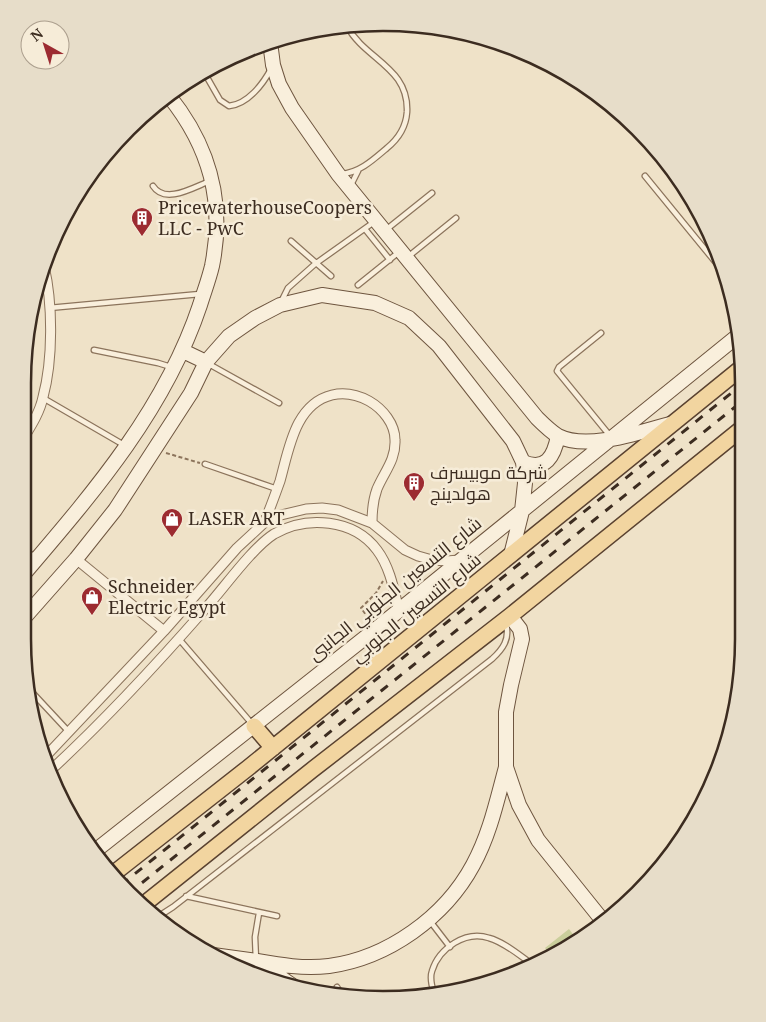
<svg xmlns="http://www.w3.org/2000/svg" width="766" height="1022" font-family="'Noto Serif',Cairo,serif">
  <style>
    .green { fill: #cace9b }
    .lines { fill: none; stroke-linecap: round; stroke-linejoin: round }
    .lane-casing { stroke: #8c745c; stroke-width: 7 }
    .street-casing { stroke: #8c745c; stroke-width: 11 }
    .secondary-casing { stroke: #6e553f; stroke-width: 16 }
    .primary-casing { stroke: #5a4230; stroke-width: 18 }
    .path { stroke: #8c745c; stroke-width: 2; stroke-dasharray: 4 2.5; stroke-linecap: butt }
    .lane { stroke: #f9efdc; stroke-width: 4.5 }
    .street { stroke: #f9efdc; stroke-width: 9 }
    .secondary { stroke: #f9efdc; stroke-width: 14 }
    .primary { stroke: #f2d5a0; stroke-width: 15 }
    .rail { stroke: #3c2c20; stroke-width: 3; stroke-dasharray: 9 9; stroke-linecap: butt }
    .labels { text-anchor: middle; stroke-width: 5; stroke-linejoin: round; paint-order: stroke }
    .poi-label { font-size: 18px; fill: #3c2c20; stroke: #f6ecd8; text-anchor: start }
    .street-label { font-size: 18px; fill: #3c2c20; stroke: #f6ecd8 }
    .rim { fill: none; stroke: #3c2c20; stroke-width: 2.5 }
  </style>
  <rect width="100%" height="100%" fill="#efe2c8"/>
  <path class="green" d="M569 929 578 941 551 955 545 948Z"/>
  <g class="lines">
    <g class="lane-casing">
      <path id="lane" d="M204 72 220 100 229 106C248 104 263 84 271 69
        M341 174C359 173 373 160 387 148 398 139 406 126 407 112 409 67 365 60 347 26
        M645 176 726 275
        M351 185 358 171
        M153 186C165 205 194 187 210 181
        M365 229 390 260
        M387 229 432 193
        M291 241 331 276
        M409 256 456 218
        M358 285 399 252
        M281 302 288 288 315 264 374 222
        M49 308 200 294
        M601 333 559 367 557 371 611 437
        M94 350 158 363 171 367
        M207 363 279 403
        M43 398 124 445
        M205 464 277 489
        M23 547 35 558
        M179 639 253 725
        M29 689 69 732
        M186 896 277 916
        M159 916 173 907 492 659C503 649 510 639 506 624
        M430 921 450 947
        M256 960 255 937 259 913
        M337 987 342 995
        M434 993C432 987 430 977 432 971 439 948 466 930 489 938 504 942 519 955 532 964"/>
    </g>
    <g class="street-casing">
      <path id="street" d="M23 439C31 426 40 412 43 397 53 360 53 304 44 266
        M264 523C270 509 275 495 280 481 289 449 295 404 332 395 345 392 358 395 369 401 383 409 395 424 395 440 396 460 384 472 377 489 373 500 372 511 372 523
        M76 559 164 631
        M45 757 164 631 237 548 264 523 277 516 306 509 322 508 338 510 372 523 405 550 418 556 432 560 447 561 459 560
        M51 770C105 720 156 665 205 609 224 588 252 548 274 534 307 515 354 519 377 550 390 567 394 590 399 611"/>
    </g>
    <g class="secondary-casing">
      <path id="secondary" d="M270 42 273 65 279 84 292 108 338 174 537 418C543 424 550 431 558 436 588 451 639 432 670 424
        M183 351 206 362
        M523 462C546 472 554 456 558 436
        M23 575C93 493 165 410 200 305 204 292 209 279 212 266 225 202 210 147 169 96
        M510 616 520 629 522 639 511 685 506 712V767L519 805 538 840 603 921
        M23 619 76 559 115 510 191 393 206 362 229 336 255 318 280 305 322 295 375 303 409 318 439 346 513 441 523 462 525 483 522 511 511 555
        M95 851 376 629 740 334
        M213 955 257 961 293 986
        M257 961C280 965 304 969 329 966 388 958 445 917 473 865 490 834 497 800 506 767"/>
    </g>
    <g class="primary-casing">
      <path id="primary" d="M254 726 273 748
        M113 874 248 768 740 369
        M143 905 312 770 510 616 740 430"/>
    </g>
    <path class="path" d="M166 453 200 463
      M369 619 361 608 376 593 383 581"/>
    <use href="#lane" class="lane"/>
    <use href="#street" class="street"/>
    <use href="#secondary" class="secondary"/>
    <use href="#primary" class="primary"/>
    <path class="rail" d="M121 885 740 386
      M128 894 740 403"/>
  </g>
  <defs>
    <g id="building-pin" transform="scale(1.125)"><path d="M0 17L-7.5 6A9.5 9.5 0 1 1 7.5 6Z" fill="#9c2b31" stroke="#f6ecd8"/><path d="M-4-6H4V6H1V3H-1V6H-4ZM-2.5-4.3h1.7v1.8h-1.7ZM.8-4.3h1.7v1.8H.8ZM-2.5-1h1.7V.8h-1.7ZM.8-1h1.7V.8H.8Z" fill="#fff"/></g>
    <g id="shop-pin" transform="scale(1.125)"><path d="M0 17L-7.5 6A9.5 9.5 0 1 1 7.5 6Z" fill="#9c2b31" stroke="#f6ecd8"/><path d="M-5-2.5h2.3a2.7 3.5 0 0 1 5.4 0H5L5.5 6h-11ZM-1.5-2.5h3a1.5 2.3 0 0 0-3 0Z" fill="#fff"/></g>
  </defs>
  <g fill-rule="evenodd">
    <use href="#building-pin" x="142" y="218"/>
    <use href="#building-pin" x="414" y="483"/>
    <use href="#shop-pin" x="172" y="519"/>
    <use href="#shop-pin" x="92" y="597"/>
  </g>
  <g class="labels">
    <g class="poi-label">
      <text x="158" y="214">PricewaterhouseCoopers<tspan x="158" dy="21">LLC - PwC</tspan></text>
      <text x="430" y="479">شركة موبيسرف<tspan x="430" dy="21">هولدينج</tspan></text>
      <text x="188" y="525">LASER ART</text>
      <text x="108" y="593">Schneider<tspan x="108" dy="21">Electric Egypt</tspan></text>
    </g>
    <g class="street-label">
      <text transform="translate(395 589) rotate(-39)" y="6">شارع التسعين الجنوبي الجانبى</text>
      <text transform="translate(416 608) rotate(-39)" y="6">شارع التسعين الجنوبي</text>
    </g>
  </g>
  <path d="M0 0H766V1022H0ZM383 31H383A352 352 0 0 1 735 383V639A352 352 0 0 1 383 991H383A352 352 0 0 1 31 639V383A352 352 0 0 1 383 31Z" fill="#e7ddc9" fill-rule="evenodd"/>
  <path class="rim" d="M383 31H383A352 352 0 0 1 735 383V639A352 352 0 0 1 383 991H383A352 352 0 0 1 31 639V383A352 352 0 0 1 383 31Z"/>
  <g transform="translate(45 45) rotate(321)"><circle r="24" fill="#f6ecd8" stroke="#ac9f8e"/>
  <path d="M0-4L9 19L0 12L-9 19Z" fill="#9c2b31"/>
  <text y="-8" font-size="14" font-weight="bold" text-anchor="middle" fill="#3c2c20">N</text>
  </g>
</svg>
